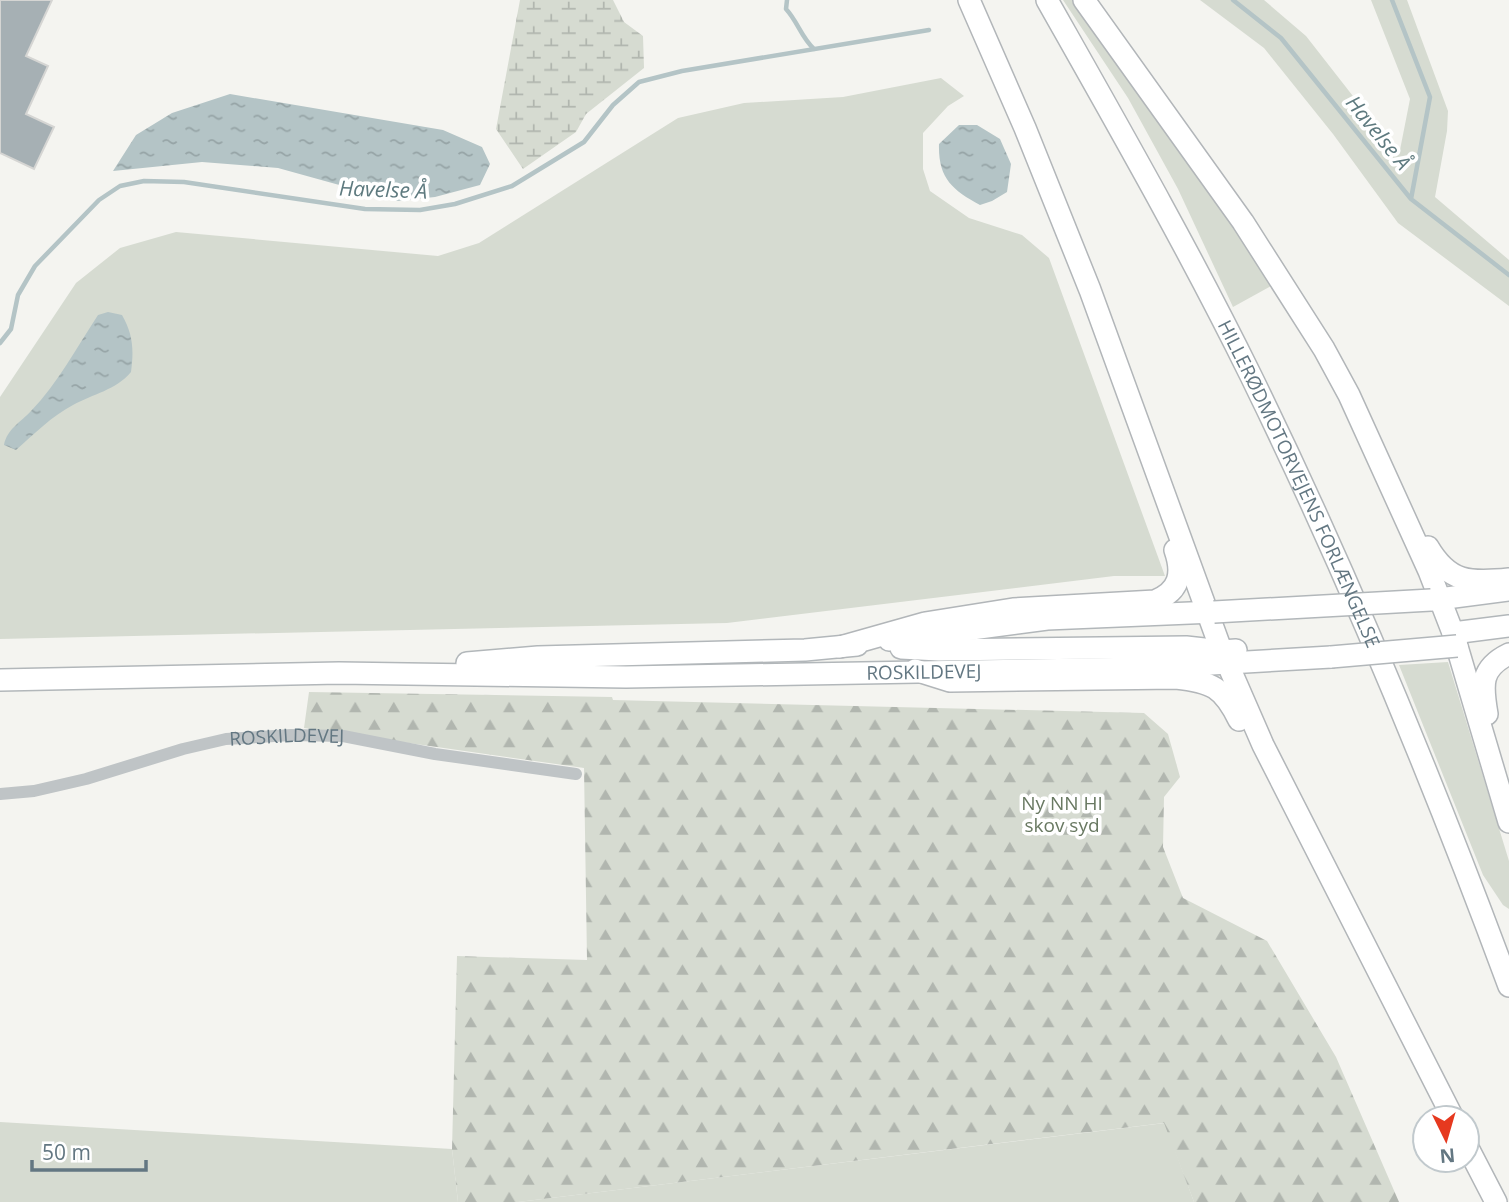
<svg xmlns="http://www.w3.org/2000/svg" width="1509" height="1202" font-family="'Open Sans',sans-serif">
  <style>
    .grass { fill: #d6dbd1 }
    .forest { fill: url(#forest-firs) }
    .wetland { fill: url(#wetland-marsh) }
    .water { fill: url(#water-ripples) }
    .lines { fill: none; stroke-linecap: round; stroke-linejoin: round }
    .stream { stroke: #b4c4c6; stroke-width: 4.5 }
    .building { fill: #a6b0b4; stroke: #d5d5d3; stroke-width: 2 }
    .primary-casing { stroke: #b2b7ba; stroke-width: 24 }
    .trunk-casing { stroke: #b2b6b9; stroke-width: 24 }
    .minor { stroke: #bfc4c6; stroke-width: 12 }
    .primary { stroke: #fff; stroke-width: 21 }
    .trunk { stroke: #fff; stroke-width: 21 }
    .primary-bridge-casing { stroke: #b2b7ba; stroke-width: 24; stroke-linecap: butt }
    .primary-bridge { stroke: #fff; stroke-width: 21 }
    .labels { text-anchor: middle; stroke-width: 7; stroke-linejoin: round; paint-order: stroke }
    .street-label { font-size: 19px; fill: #637782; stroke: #fff }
    .park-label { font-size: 19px; fill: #697962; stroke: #fff }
    .water-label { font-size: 21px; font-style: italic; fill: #5e7a7f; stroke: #fff }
  </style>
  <defs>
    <pattern id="forest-firs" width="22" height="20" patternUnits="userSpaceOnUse" patternTransform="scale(1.75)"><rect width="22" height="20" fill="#d6dbd1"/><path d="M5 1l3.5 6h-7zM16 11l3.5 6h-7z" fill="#b1b6af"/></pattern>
    <pattern id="wetland-marsh" width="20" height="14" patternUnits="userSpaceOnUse" patternTransform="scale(1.75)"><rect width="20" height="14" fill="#d6dbd1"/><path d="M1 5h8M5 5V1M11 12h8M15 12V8" fill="none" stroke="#b1b6af"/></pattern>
    <pattern id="water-ripples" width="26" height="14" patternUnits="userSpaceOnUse" patternTransform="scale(1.75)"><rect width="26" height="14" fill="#b4c4c6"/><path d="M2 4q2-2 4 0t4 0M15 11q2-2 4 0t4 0" fill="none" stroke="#96a4a6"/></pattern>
  </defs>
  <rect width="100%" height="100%" fill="#f4f4f0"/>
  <path class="grass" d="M1063 0H1074L1202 176 1273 285 1233 307 1178 189 1128 98Z
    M1200 0H1264L1306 36 1399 155 1410 99 1371 0H1407L1448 111 1447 131 1435 197 1509 260V306L1398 223 1333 134 1264 48Z
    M941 78 964 96 948 106 923 133V169L930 191 969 218 1022 235 1049 258 1165 576H1114L727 623 0 639V397L76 283 120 248 176 232 438 256 479 243 678 118 744 103 843 97Z
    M1448 662 1509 861V909L1503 905 1483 875 1399 665Z
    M0 1122 452 1149 458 1202H0Z
    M1165 1123 1194 1202H518Z"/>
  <path class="forest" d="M309 692 612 697 613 700 1144 713 1168 734 1180 777 1164 797 1163 847 1183 898 1267 941 1336 1057 1399 1202H1194L1164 1123 518 1202H458L452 1149 457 956 587 960 584 768 304 728Z"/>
  <path class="wetland" d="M520 0H613L624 22 643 36 644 68 586 114 576 132 523 169 496 129Z"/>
  <path class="water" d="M230 94 443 130 482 147 490 164 480 185 435 197 397 201 278 168 202 162 113 171 136 135 172 113Z
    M959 125H977L1000 139 1011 164 1007 192 992 201 980 205C952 190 938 178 939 144Z
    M108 312 122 315C133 334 134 350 131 372 116 390 93 394 73 405 52 416 34 434 16 450L4 445C7 429 21 422 31 411 58 383 77 347 98 315Z"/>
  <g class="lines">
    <path class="stream" d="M787 0 786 9C798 22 801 37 814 49
      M1233 0 1281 38 1411 199 1509 275
      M1392 0 1430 97 1411 199
      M0 343 11 329 18 295 35 266 99 200 120 186 144 181 184 182 365 209 420 210 455 204 512 186 584 142 613 105 639 82 682 71 929 30"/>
  </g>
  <path class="building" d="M0 0H52L26 56 48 66 26 114 54 127 34 169 0 153Z"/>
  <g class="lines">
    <g class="primary-casing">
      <g id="primary">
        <path d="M1431 600 1509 590"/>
        <path d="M1453 633 1509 626"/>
        <path d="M889 640 1047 619 1214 612"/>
        <path d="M901 648 939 650 1186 647 1222 651 1236 650"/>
        <path d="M467 663 538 657 805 650 857 645"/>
        <path id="s2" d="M0 680 339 673 626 677 1143 668 1331 657"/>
      </g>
    </g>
    <g class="trunk-casing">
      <g id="trunk">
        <path d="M969 0 1025 128 1090 290 1219 644 1263 745 1453 1118"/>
        <path id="s3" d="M1047 0C1117 124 1188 248 1251 376 1347 572 1433 781 1509 986"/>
        <path d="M1084 0 1243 222 1324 349 1349 395 1429 571 1453 633 1509 822"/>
        <path d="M1428 547C1449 583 1470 583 1509 579"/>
        <path d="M840 647 925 623 1013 609 1155 601C1180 591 1183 573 1175 550"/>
        <path d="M915 670 950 681 1176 678C1212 682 1223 687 1239 720"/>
        <path d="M1487 714C1482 685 1480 668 1509 654"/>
        <path d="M1467 1146 1496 1202"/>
      </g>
    </g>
    <path class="minor" id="s1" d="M0 794 34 791 86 779 183 749 226 739 291 735 343 736 435 754 576 774"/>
    <use href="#primary" class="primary"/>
    <use href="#trunk" class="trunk"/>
    <g class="primary-bridge-casing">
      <path id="primary-bridge" d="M1214 612 1431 600
        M1331 657 1457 646"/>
    </g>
    <use href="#primary-bridge" class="primary-bridge"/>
  </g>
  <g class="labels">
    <g class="street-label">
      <text dy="7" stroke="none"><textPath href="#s3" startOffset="546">HILLERØDMOTORVEJENS FORLÆNGELSE</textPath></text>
      <text dy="7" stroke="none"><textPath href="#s2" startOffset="924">ROSKILDEVEJ</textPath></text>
      <text dy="7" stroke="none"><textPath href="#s1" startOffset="294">ROSKILDEVEJ</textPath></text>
    </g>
    <g class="park-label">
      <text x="1062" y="810">Ny NN HI<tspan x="1062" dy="22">skov syd</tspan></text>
    </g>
    <g class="water-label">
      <text transform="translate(1378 133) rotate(51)" y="7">Havelse Å</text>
      <text transform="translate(383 190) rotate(2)" y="7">Havelse Å</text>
    </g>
  </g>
  <g transform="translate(1446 1139) rotate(175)"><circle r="33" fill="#ffffff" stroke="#c1c9cd" stroke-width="2"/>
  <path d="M0-5L12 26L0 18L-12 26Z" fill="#e6391f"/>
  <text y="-10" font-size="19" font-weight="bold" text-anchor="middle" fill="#637782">N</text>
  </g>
  <path d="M32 1160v10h114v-10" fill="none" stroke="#637782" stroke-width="3.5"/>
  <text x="42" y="1160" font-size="21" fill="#637782" stroke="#ffffff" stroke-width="5" paint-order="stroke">50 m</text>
</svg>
